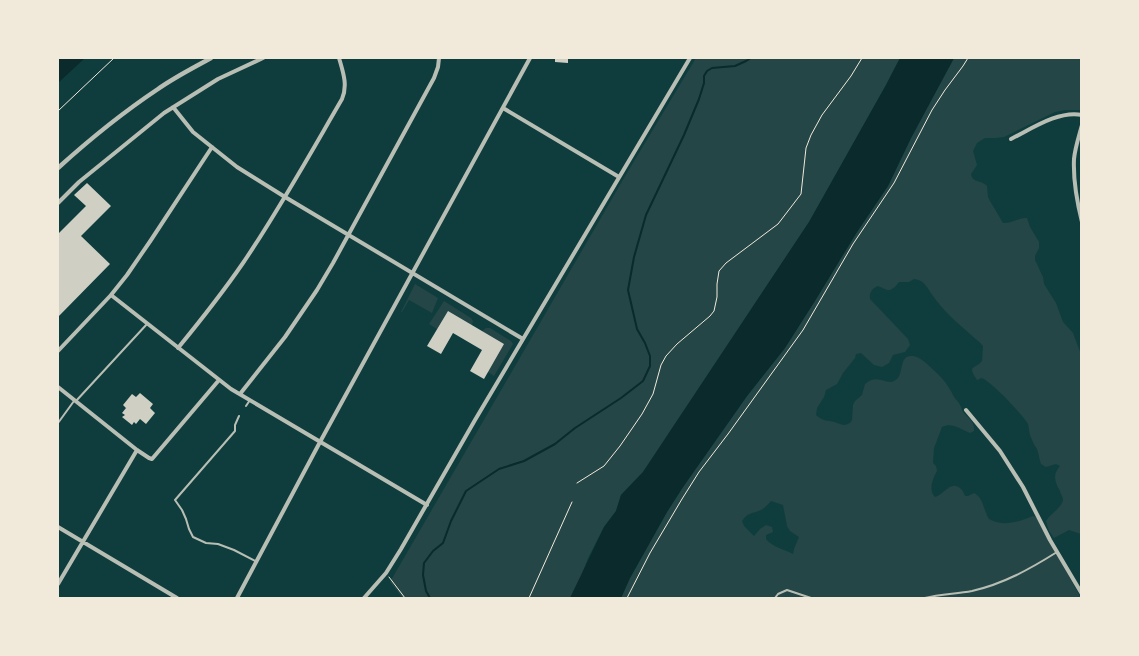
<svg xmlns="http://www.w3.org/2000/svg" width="1139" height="656" font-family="Overpass,sans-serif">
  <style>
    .green { fill: #244646; fill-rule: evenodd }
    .water { fill: #0a2a2b }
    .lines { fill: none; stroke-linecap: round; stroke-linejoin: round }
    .stream { stroke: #0a2a2b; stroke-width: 2 }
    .building { fill: #cfcfc3 }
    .path { stroke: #f1e9da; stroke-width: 1 }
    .service { stroke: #b8beb3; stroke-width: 2 }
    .minor { stroke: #b8beb3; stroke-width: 4 }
    .tertiary { stroke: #b8beb3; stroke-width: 4.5 }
  </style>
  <rect width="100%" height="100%" fill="#0f3d3e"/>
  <path class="green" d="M696 58H900L886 85 809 222 643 472 621 495 616 511 604 527 588 558 574 598H403L390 582 624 178Z
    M954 58H1081V110H1065L1055 112 1004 137 995 138H985L977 143 973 151 977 165 971 174C972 183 982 180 987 186L988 197 990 201 1003 223C1012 224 1019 217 1027 218L1030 227 1039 242V248L1035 256V260L1043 277 1044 284 1056 303 1063 322 1073 333 1082 357 1081 534 1069 530 1054 538 1049 531 1046 521C1050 514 1063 507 1063 499 1063 497 1060 493 1060 491 1055 482 1052 475 1060 466L1056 464 1046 467 1041 464C1039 459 1039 454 1037 449 1034 445 1032 440 1030 435 1029 432 1029 427 1028 424 1024 416 988 378 981 378 979 379 978 380 977 380 967 365 974 370 982 361L983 346C979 341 974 338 969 333 956 322 943 310 933 296 927 288 925 280 914 279L909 282H899L895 287 890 290H887L878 286C872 288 869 293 870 299L908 339 910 345 905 352 893 355 889 363 882 367 874 365 861 353 856 354 855 358 843 373 837 384 826 390 824 397 817 408 816 415C825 423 827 419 837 423 843 425 844 426 850 423L852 420 853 405 855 401 862 395 865 384C879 372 887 388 897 379 904 372 899 355 912 356 918 356 922 360 926 363 932 369 940 375 945 382 948 386 951 391 953 395 955 399 958 401 960 405 963 410 960 407 963 412 968 418 975 422 974 431L970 433C960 429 952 422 942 427L934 448 933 463 936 466 937 471C933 478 928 490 935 497 944 495 951 479 961 489 963 491 964 493 965 496H968L974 493C984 498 983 510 989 519 1004 527 1018 522 1033 516L1036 517 1081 598H621L630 578 667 512 683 487 747 396 785 348 857 232 888 186 911 138ZM771 501 783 505 787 526 790 531 799 537 794 549 793 554C784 549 772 547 766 539V535L773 532 772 527 766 525 760 529 754 536 744 526 742 521C748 512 752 514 761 510 765 508 768 504 771 501Z
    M415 284 438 298 432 313 409 300 402 312H401Z
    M444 301 471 318 473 321 472 325 437 329 429 324Z
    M486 328H490L511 341 513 344 494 376 488 372 482 331Z"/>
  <path class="water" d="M58 58H85L58 83Z
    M900 58H954L911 138 888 186 857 232 815 301 785 348 747 396 683 487 667 512 630 578 621 598H570L604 527 616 511 621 495 643 472 809 222 886 85Z"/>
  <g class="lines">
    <path class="stream" d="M430 598 426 591 423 575 424 563 433 551 443 543 451 521 466 491 499 469 524 461 555 444 575 428 621 398 643 381 650 366V356L645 343 637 329 628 290 634 257 646 215 684 135 699 99 704 83V76L707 71 712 68 735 66 746 61 751 58"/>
  </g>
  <path class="building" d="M550 58H568V63L555 62V59H550Z
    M87 183 111 206 81 236 110 264 58 317V293L59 292 58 291V234L86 206 74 195Z
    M448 311 504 344 484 379 470 371 482 350 453 333 441 354 427 346Z
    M140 393 153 404 150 408 155 413 146 424 140 419 136 424 134 422 132 425 122 417 125 415 122 413 126 408 123 405 132 394 136 397Z"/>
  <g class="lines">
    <path class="path" d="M58 111 114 58
      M577 483 604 466 620 446 642 414 653 394 661 365 666 356 677 344 710 316 714 311 717 297V284L719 271 726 263 778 224 801 194 806 148 811 135 822 115 851 76 862 58
      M389 577 405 598
      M529 598 572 502
      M627 598 650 553 682 499 699 472 728 434 803 330 853 244 894 183 932 110 945 90 963 66 968 58"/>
    <path class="service" d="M76 401 147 324
      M246 406 250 400
      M239 416 235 425V431L175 500 182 510 186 519 189 529 193 537 206 543 218 544 234 550 257 562
      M58 423 74 401
      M775 598 778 594 787 590 811 598
      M925 598C940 594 956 594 972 591 1003 584 1030 569 1057 552"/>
    <path class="minor" d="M173 107 193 132 237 167 285 197 523 339
      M503 108 619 177
      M1082 125C1079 136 1075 148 1074 159 1073 180 1077 202 1082 222
      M1011 139C1031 129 1059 110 1082 115
      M58 203 79 182 164 113 218 79 263 58
      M111 295 231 389 427 505
      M178 348C201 320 223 292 243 263 279 210 310 154 342 99 348 85 343 72 339 58
      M58 351 111 295 127 275 151 240 212 147
      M58 387 137 450 149 458 152 459 219 380
      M240 394 285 337 317 290 333 263 434 78 438 67 439 58
      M966 410 1000 451 1023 487 1050 540 1082 594
      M58 527 177 598
      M58 584 137 450
      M237 598 320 442 530 58
      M364 598 386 573 401 549 475 420 690 58"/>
    <path class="tertiary" d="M58 168C90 139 122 113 158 89 175 77 193 68 211 58"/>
  </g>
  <rect width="1139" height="656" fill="none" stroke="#f1e9da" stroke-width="118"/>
</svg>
